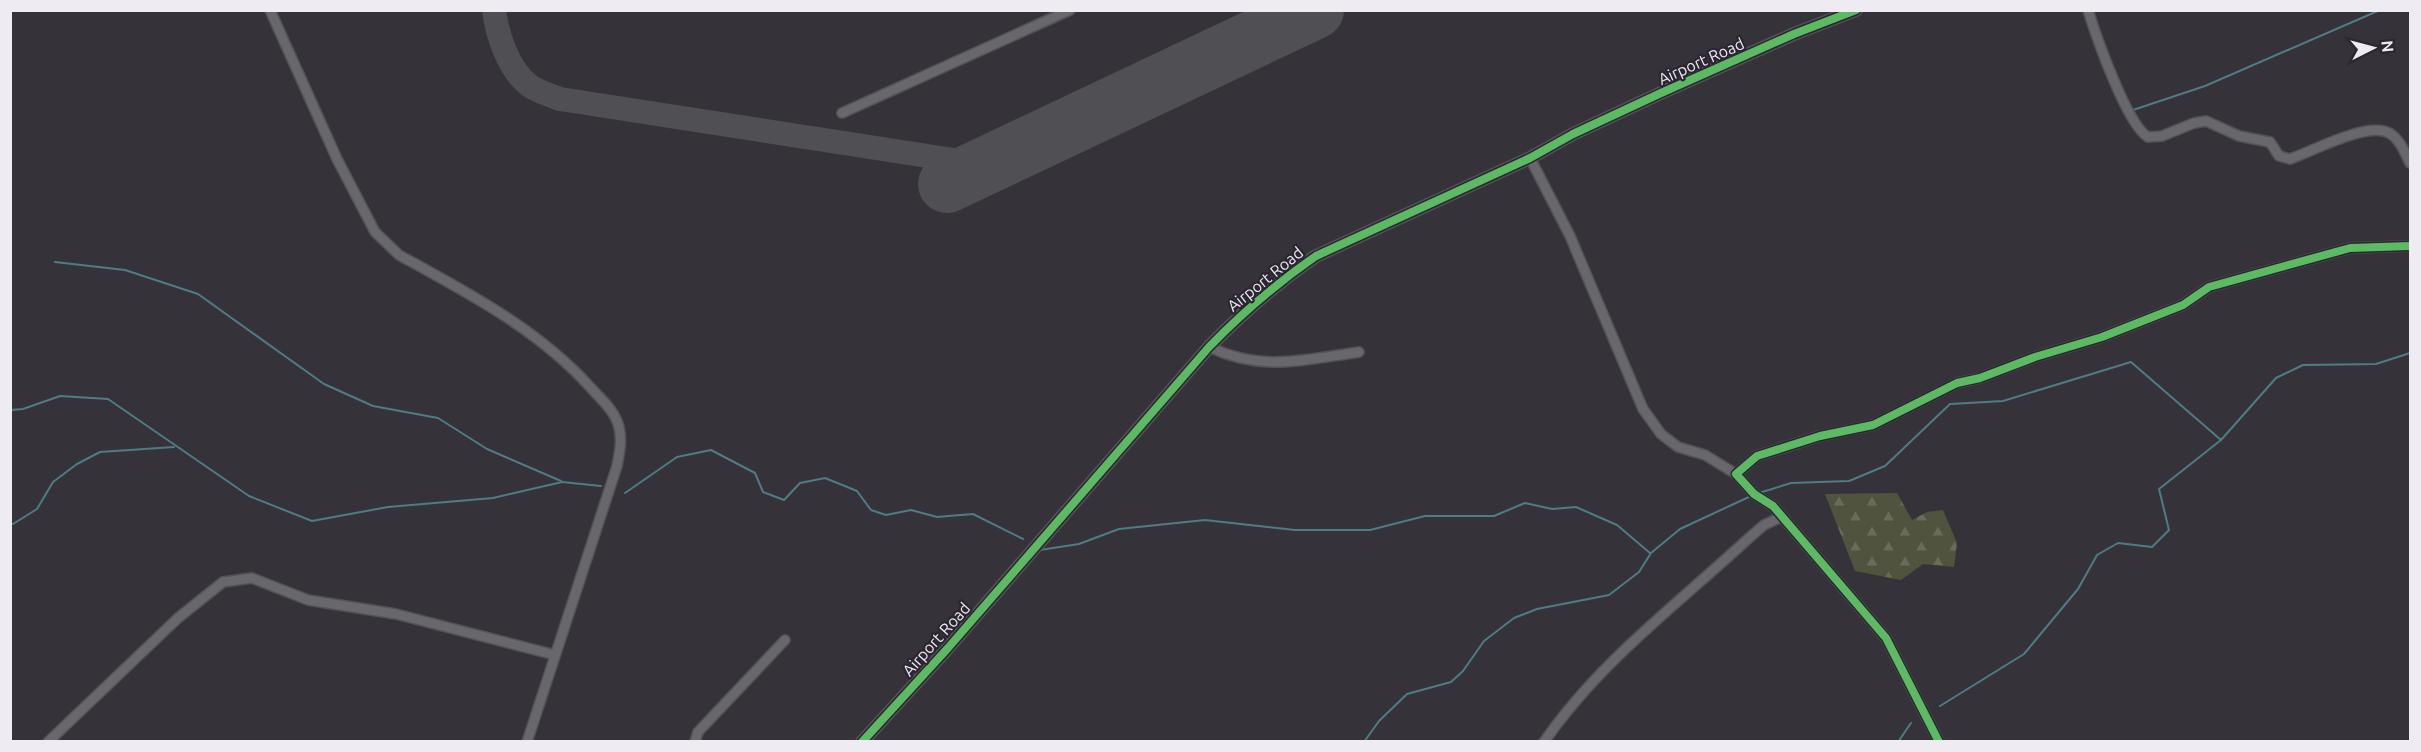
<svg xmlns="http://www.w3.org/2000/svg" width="2421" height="752" font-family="Ubuntu,sans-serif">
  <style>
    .forest { fill: url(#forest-firs) }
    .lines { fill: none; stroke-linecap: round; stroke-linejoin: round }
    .stream { stroke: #4e7b84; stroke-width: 2 }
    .taxiway { stroke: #504f54; stroke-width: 24 }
    .runway { stroke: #504f54; stroke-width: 58 }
    .minor-casing { stroke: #545157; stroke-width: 12 }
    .tertiary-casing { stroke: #545157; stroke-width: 14 }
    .minor { stroke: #68676b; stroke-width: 9 }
    .tertiary { stroke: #68676b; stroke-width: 10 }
    .cycleway-casing { stroke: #2a2632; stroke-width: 11 }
    .cycleway { stroke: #5cba63; stroke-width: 8 }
    .labels { text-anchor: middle; stroke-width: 4.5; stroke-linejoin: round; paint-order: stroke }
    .street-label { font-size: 16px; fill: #eeebf3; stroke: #2a2632 }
  </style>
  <defs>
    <pattern id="forest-firs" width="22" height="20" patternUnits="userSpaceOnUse" patternTransform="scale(1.5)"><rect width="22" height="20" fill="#50533e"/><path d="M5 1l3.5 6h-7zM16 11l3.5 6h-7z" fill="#6a6c5a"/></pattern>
  </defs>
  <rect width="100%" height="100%" fill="#353339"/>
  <path class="forest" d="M1897 493 1912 520 1927 512 1943 510 1957 543 1954 567 1923 564 1901 580 1855 571 1825 494Z"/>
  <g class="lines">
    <path class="stream" d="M2133 110 2205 86 2380 10
      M55 262 125 270 198 294 324 384 373 406 438 418 487 449 561 481
      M10 410 23 409 60 396 108 399 249 496 312 521 388 507 493 498 562 482 601 486
      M625 493 677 457 711 450 755 473 763 492 784 500 800 483 825 478 857 491 871 510 886 515 911 510 937 517 973 514 1023 539
      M1759 493 1791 483 1849 481 1885 466 1950 404 2003 401 2131 362 2221 440
      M13 524 37 509 53 482 77 464 100 452 174 447
      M1040 550 1079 544 1119 529 1205 520 1295 530H1370L1425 516H1494L1525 503 1552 509 1576 507 1617 525 1650 553
      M1940 706 2024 654 2078 589 2097 555 2118 543 2152 547 2169 530 2159 489 2221 440 2276 378 2303 365 2376 364 2410 353
      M1364 742 1379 721 1407 694 1451 682 1463 671 1484 641 1514 618 1537 609 1609 595 1639 572 1651 553 1680 529 1751 496
      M1898 742 1911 723"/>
    <path class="taxiway" d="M494 10C497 35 509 71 530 86 539 92 550 95 560 99L986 165"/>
    <path class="runway" d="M947 184 1315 10"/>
    <g class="minor-casing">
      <path id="minor" d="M270 10 337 159 375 232 399 255C468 293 538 329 591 388 600 398 612 408 617 421 623 436 620 451 617 466L527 742
        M2088 10C2096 36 2127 125 2148 137L2162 136 2194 123 2206 121 2239 136 2270 142 2279 156 2290 159C2313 151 2368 121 2389 133 2400 139 2405 153 2410 163
        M842 113 1070 10
        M1530 158 1570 236 1643 409 1661 434 1678 447 1705 455 1736 474
        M1209 347C1262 372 1303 360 1359 352
        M48 742 178 618 223 582 252 578 308 600 396 614 555 655
        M695 742 698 732 785 640
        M1544 742C1600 661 1679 603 1750 537L1764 525 1781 517
        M1939 742 1886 638 1773 506 1754 494 1736 474 1757 456 1820 436 1873 425 1957 383 1980 378 2035 357 2102 337 2183 305 2209 287 2350 248 2410 246"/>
    </g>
    <g class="tertiary-casing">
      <path id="tertiary" d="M862 742 948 648 1209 347C1242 313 1277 283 1316 256L1530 158 1573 134 1661 93 1794 34 1856 10"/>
    </g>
    <use href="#minor" class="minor"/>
    <use href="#tertiary" class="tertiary"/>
    <g class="cycleway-casing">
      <path id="cycleway" d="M862 742 948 648 1209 347C1242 313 1277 283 1316 256L1530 158 1573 134 1661 93 1794 34 1856 10
        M1939 742 1886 638 1773 506 1754 494 1736 474 1757 456 1820 436 1873 425 1957 383 1980 378 2035 357 2102 337 2183 305 2209 287 2350 248 2410 246"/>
    </g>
    <use href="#cycleway" class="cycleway"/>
  </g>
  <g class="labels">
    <g class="street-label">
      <text transform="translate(1701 61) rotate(-24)" y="6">Airport Road</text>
      <text transform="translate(1265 279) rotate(-39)" y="6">Airport Road</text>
      <text transform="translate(936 639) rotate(-48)" y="6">Airport Road</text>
    </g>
  </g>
  <rect width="2421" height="752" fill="none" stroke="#eeebf3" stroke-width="24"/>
  <g transform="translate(2373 48) rotate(84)" stroke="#2a2632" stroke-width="4.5" paint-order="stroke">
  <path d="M0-4.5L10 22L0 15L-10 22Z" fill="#eeebf3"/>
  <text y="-9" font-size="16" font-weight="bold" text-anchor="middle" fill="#eeebf3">N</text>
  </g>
</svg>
